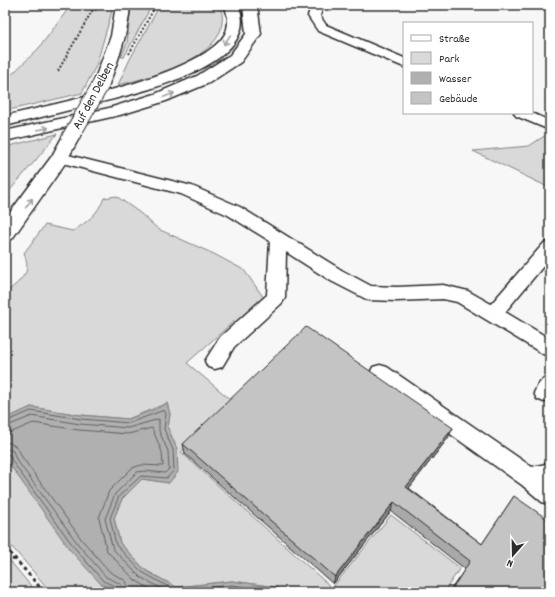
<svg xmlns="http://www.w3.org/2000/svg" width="555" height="597" font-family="Dekko,sans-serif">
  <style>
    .green { fill: #d9d9d9; stroke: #828282 }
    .water { fill: #b0b0b0; stroke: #7b7b7b }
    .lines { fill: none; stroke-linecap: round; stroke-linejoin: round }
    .shore { stroke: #606060; stroke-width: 1 }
    .minor-casing { stroke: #2b2b2b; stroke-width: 3 }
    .major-casing { stroke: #2b2b2b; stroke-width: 3 }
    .highway-casing { stroke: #2b2b2b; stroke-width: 3 }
    .path-far1 { stroke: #2b2b2b; stroke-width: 2; stroke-dasharray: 2 2; stroke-linecap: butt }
    .path { stroke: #2b2b2b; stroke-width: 3; stroke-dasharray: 3.5 3.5; stroke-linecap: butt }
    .minor { fill: #fff; fill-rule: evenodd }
    .major { fill: #fff; fill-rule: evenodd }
    .highway { fill: #fff; fill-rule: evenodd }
    .major-bridge-casing { stroke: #2b2b2b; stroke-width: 18; stroke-linecap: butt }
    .major-bridge { stroke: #fff; stroke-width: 16 }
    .wall { fill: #a9a9a9; stroke: #2b2b2b }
    .shaded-wall { fill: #898989; stroke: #2b2b2b }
    .building { fill: #c4c4c4; stroke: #2b2b2b }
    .oneway { stroke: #a0a0a0 }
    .labels { text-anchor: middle; stroke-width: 3; stroke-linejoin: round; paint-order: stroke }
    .far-street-label { font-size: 13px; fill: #2b2b2b; stroke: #fff }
  </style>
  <rect width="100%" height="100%" fill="#f7f7f7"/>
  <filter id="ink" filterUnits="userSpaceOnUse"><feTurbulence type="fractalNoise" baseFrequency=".025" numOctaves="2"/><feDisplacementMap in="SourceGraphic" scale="8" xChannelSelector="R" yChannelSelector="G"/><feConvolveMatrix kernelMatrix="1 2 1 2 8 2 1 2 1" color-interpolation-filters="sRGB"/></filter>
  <g filter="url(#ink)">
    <path class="green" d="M71 5H112V11L96 66 82 93 5 111V81L39 48Z
      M131 5H152L124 57H121L127 43Z
      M160 5H218C222 10 223 16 222 22 221 59 147 78 118 85L130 59Z
      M57 134 35 161 5 196V147Z
      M546 135 550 138V188L473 151 529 146Z
      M116 196 140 213 158 229 214 254 244 270 264 298 243 321 233 322 187 363 231 400 181 452 332 588 391 515 460 568 444 592H284L276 587 232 581 176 587 145 570 120 543 114 518 122 499 142 479 169 483 177 449 168 428 170 414 167 403 128 419 81 415 31 407 5 419V292C12 289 22 279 26 272 28 266 26 259 24 253L45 225 73 231C87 222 98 214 104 198Z
      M5 443 8 462 101 584 119 592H51L5 539Z
      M5 555 36 592H5Z"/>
    <path class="water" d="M167 403 170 414 168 428 177 449 178 472 169 483 142 479 122 499 114 518 120 543 145 570 176 587 232 581 276 587 284 592H119L101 584 70 550 8 462 5 443V419L31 407 81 415 128 419 156 409Z"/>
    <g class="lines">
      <path class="shore" d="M5 422 31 411 81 419 129 423 164 410 166 414 164 429 173 450 174 470 167 478 141 476 119 496 110 518 116 545 142 572 176 591 232 585 276 592
        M5 427 32 416 80 424 128 428 159 419V431L168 451 169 469 165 473 144 471 137 472 115 494 105 519 113 549 140 577 168 592
        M5 433 12 432 33 423 79 430 128 434 152 428 162 452 163 466 141 465 132 468 109 491 99 518 107 551 135 580 155 592
        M5 442C14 443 19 448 22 457L82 540 110 572 126 581 130 592
        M5 448 13 451 16 459 78 544 106 577 121 584 124 592
        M5 453 10 455 12 461 74 547 103 581 117 587 119 592"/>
      <g class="minor-casing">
        <path id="minor" d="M311 5H323L320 16 326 25 404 58V67L318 31 308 16Z
          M514 113H532L550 121V130L516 116Z
          M60 153 192 186 240 207 343 271 371 286 397 287 443 285 468 291 491 304 544 243 550 241V258L505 312 550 339V356L543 354 457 302 443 299 397 301 368 300 331 281 286 252 285 298 282 303 234 347 222 367 215 369 208 367 205 361 220 337 267 295 270 241 228 215 181 194 55 161 53 158 55 155Z
          M380 365 387 367 532 467 550 463V505L542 502 522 485 373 379 370 373 373 367Z
          M550 375V400L544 402 537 399 534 393C538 385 541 379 550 375Z"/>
      </g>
      <g class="major-casing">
        <path id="major" d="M116 5H130C128 33 119 58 109 84L107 87 101 89 95 87 93 84 111 36Z
          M70 133 76 134 79 138 66 162 12 239 5 241V219L52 156 64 134Z"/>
      </g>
      <g class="highway-casing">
        <path id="highway" d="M224 5H238C266 66 132 94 94 104 64 111 35 119 5 126V116C53 104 201 76 225 34 230 24 228 15 224 5Z
          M243 5H257L261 34 241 62 209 83 166 101 120 115 5 141V131L109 108 155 94 197 76 230 55 246 34Z"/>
      </g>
      <path class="path-far1" d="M129 54 156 5
        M58 71 92 11 105 5"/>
      <path class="path" d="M5 547 44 592
        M5 561 15 559"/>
      <use href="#minor" class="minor"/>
      <use href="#major" class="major"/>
      <use href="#highway" class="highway"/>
      <g class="major-bridge-casing">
        <path id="major-bridge" d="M70 138 101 84"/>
      </g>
      <use href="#major-bridge" class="major-bridge"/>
    </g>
    <path class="wall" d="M448 438 409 488 482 544 514 496 550 592H449L465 569 391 511 333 584 185 454 183 444Z"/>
    <path class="shaded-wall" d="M453 428 448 438 403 496 406 487Z
      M394 502 391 511 333 584 335 577Z"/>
    <path class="building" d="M306 327 453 428 406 487 482 544 514 496 550 521V592H450L470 561 394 502 335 577 183 444Z"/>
    <defs><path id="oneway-shaft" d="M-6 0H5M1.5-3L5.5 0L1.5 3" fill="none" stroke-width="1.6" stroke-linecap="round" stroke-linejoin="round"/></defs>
    <g class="oneway">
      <use href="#oneway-shaft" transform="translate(227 40) rotate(124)"/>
      <use href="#oneway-shaft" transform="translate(169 95) rotate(-21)"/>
      <use href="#oneway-shaft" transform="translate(43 129) rotate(-10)"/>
      <use href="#oneway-shaft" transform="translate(29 203) rotate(-54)"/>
    </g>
  </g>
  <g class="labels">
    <g class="far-street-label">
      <text transform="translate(92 95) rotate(-62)" y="5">Auf den Delben</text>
    </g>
  </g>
  <rect width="555" height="597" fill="none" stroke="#fff" stroke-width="20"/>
  <rect x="10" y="10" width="535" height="577" fill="none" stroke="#2b2b2b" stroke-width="1.5" filter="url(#ink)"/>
  <rect x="403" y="22" width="130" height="92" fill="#ffffff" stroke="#aaaaaa"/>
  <rect x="411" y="35" width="20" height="6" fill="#ffffff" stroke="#aaaaaa"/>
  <text x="439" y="42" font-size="12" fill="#2b2b2b">Straße</text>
  <rect x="411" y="52" width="20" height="12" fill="#d9d9d9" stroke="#aaaaaa"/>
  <text x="439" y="62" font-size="12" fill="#2b2b2b">Park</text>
  <rect x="411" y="72" width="20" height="12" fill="#b0b0b0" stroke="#aaaaaa"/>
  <text x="439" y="82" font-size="12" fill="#2b2b2b">Wasser</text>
  <rect x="411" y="92" width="20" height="12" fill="#c4c4c4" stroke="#aaaaaa"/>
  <text x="439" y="102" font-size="12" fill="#2b2b2b">Gebäude</text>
  <g transform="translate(513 555) rotate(200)" stroke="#ffffff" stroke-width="3" paint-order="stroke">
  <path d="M0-3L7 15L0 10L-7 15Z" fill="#2b2b2b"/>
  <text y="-6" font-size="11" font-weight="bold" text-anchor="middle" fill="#2b2b2b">N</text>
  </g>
</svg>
